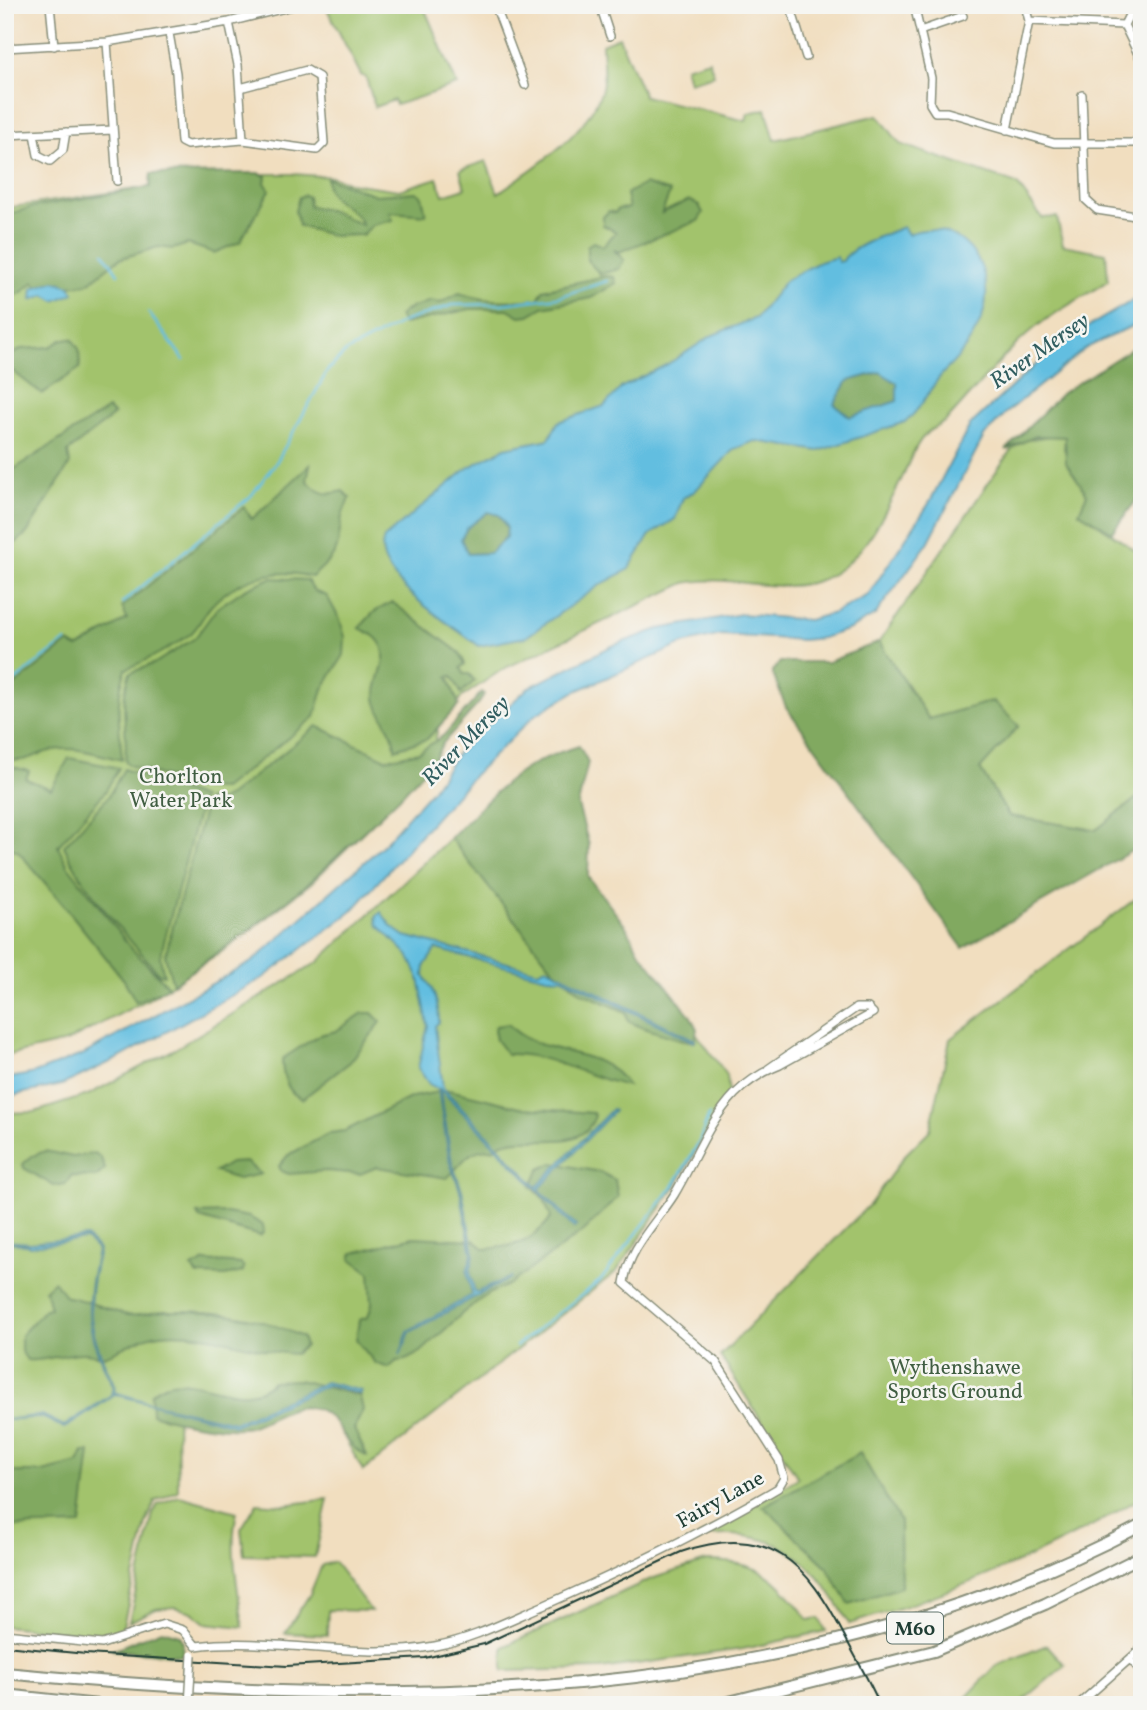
<svg xmlns="http://www.w3.org/2000/svg" width="1147" height="1710" font-family="Vollkorn,serif">
  <style>
    .green { fill: #a2c36c; stroke: #608050; stroke-width: 2 }
    .forest { fill: #81a960; stroke: #50734a; stroke-width: 2 }
    .water { fill: #62bee0; stroke: #407e8a; stroke-width: 2; fill-rule: evenodd }
    .lines { fill: none; stroke-linecap: round; stroke-linejoin: round }
    .stream { stroke: #62bee0; stroke-width: 2.5 }
    .minor-casing { stroke: #888e7a; stroke-width: 10 }
    .highway-casing { stroke: #888e7a; stroke-width: 14 }
    .minor { stroke: #fff; stroke-width: 7 }
    .highway { stroke: #fff; stroke-width: 10 }
    .tram { stroke: #1f3d34; stroke-width: 2 }
    .minor-bridge-casing { stroke: #888e7a; stroke-width: 10; stroke-linecap: butt }
    .minor-bridge { stroke: #fff; stroke-width: 7 }
    .labels { text-anchor: middle; stroke-width: 5; stroke-linejoin: round; paint-order: stroke }
    .shield { fill: #f6f6f2; stroke: #60746d; stroke-width: 2 }
    .shield-label { font-size: 19px; font-weight: bold; fill: #1f3d34 }
    .park-label { font-size: 21px; fill: #405e42; stroke: #f6f6f2 }
    .street-label { font-size: 21px; fill: #1f3d34; stroke: #f6f6f2 }
    .water-label { font-size: 23px; font-style: italic; fill: #305d5f; stroke: #f6f6f2 }
  </style>
  <rect width="100%" height="100%" fill="#f6f6f2"/>
  <filter id="ink" filterUnits="userSpaceOnUse"><feTurbulence type="fractalNoise" baseFrequency=".0143" numOctaves="2"/><feDisplacementMap in="SourceGraphic" scale="14" xChannelSelector="R" yChannelSelector="G"/><feConvolveMatrix kernelMatrix="1 2 1 2 8 2 1 2 1" color-interpolation-filters="sRGB"/></filter>
  <filter id="wash" filterUnits="userSpaceOnUse"><feTurbulence type="fractalNoise" baseFrequency=".00686" numOctaves="4" result="noise"/><feDisplacementMap in="SourceGraphic" scale="28" xChannelSelector="R" yChannelSelector="G"/><feGaussianBlur stdDeviation="1.57" result="paint"/><feColorMatrix in="noise" values="0 0 0 0 0 0 0 0 0 0 0 0 0 0 0 0 0 1.4 0 .05"/><feComposite in="paint" operator="in"/></filter>
  <g filter="url(#wash)">
    <rect width="100%" height="100%" fill="#f1debf"/>
    <path class="green" d="M325 5H423L457 85 396 105 394 100 375 107 366 78 361 75Z
      M619 37 644 96 746 121 748 113 766 109 775 140 878 115 900 144 1017 184 1042 218 1057 217 1063 245 1106 253 1108 281C1086 296 1061 308 1040 324 1004 352 978 387 948 419 941 426 932 427 926 434 915 445 909 462 903 476 885 514 863 561 823 579 780 597 730 573 685 583L503 669 462 697 438 728 433 751 384 812 311 883 229 947 149 999 66 1042 5 1056V208L150 187 151 174H293L334 177 350 183 399 190 437 178 443 195 465 188 460 170 486 161 498 193C535 167 585 136 601 92 606 78 602 58 602 44Z
      M709 60 714 75 689 82 685 67Z
      M1056 435 1065 437 1064 449 1087 494 1080 512 1142 555V794L1096 830 1009 816 980 769 1018 726 993 701 929 719 879 642 1011 450 1026 440Z
      M450 838 553 969 696 1033 727 1075 729 1095 675 1187 617 1271 363 1471 322 1397 177 1403 178 1491 155 1501 146 1523 122 1631 97 1635 5 1626V1113L35 1112 88 1095 175 1049 318 962Z
      M1142 894V1497C1052 1552 950 1594 849 1624 815 1558 775 1526 699 1537L798 1478 720 1356 870 1204 905 1155 930 1130 950 1039Z
      M179 1496 237 1512C228 1549 239 1590 243 1627L205 1623 192 1612 175 1607 156 1609 129 1622 153 1513 158 1504Z
      M328 1499 315 1557 244 1555 241 1529 257 1503 284 1505Z
      M706 1561C764 1562 775 1577 809 1620L819 1618 826 1631 743 1649 601 1669 503 1671V1647L651 1579Z
      M334 1562 371 1611 328 1610 327 1635 285 1633 310 1594 322 1565Z
      M1047 1645 1065 1665 1018 1705H959L996 1666Z"/>
    <path class="forest" d="M259 173 266 176 265 183 270 190 240 242 214 253 188 244 173 249 158 247 119 259 87 284 41 289 34 282 21 293 5 298V215L33 207 150 187 151 174Z
      M327 178 376 195 416 192 422 196 426 215 390 212 393 220 373 225 362 235 333 236 299 226 295 211 299 197 304 195 308 197 309 206 332 211 362 225C355 203 324 205 327 178Z
      M644 184 670 192 662 213 689 200 699 205 703 213 698 221 619 252 614 250 624 260 619 269 600 274 587 260V246L593 242 603 246 616 232 603 225V217L609 211 615 213 618 209 629 208 626 194Z
      M605 276 614 277 616 283 591 298 543 307 529 315 520 316 508 309H470L403 324 399 316 408 309 431 301 440 303 459 293C484 302 511 302 538 299L543 290Z
      M63 339H72L79 349 80 368 42 394 5 365V359L21 349 50 347Z
      M1142 342V493L1112 532 1079 512 1087 494 1066 463 1065 437 1036 436 1006 450 1062 393Z
      M881 372 897 383V401L850 417 834 404 848 381Z
      M108 409 114 415 68 452 70 464 27 533 5 552V475Z
      M310 465 307 480C318 494 326 496 343 491L350 498C337 521 343 525 337 547 334 559 321 568 312 577 276 567 237 578 212 605 203 614 199 628 189 635 169 649 148 660 126 669 114 701 120 727 122 760 100 755 77 746 54 750 33 754 28 764 5 759V693L68 643 78 648 127 619 122 607 244 507 252 519Z
      M488 512 499 515 507 528 506 537 490 553 467 554 461 539 467 528Z
      M271 578 307 580 314 591 327 596 340 620 345 637 344 655 323 689 315 717 223 789 200 788 129 765 125 761C129 730 118 704 130 673L155 663 195 638 217 608 245 589Z
      M392 602 460 653 465 664 461 668 464 674H469L475 681 461 693 452 676 448 677 459 705 427 739 395 749C396 732 378 716 376 698 374 682 388 665 383 649 379 637 370 633 359 628L374 612Z
      M879 642 929 719 993 701 1019 726 980 769 1009 816 1096 830 1142 794V845L963 948 786 707 772 672 780 662H828Z
      M482 692 484 694 480 702 443 743 433 761 400 797 311 881 252 928 173 984 165 956 207 799 219 801 229 796 317 726 386 759 419 752 444 735Z
      M579 746 588 762 578 805 589 845 588 877 627 928 639 951 690 1015 697 1029 695 1042C681 1041 639 1027 628 1021L626 1012 582 993 553 969 450 838C497 792 513 765 579 746Z
      M69 758 119 768 105 792 58 846 68 866 132 949 169 987 136 1002 124 980 63 904 18 851 5 846V765L29 771 26 779 51 789Z
      M124 769 202 798 160 957 164 975 159 974C126 935 85 893 64 846L108 797Z
      M363 1013H372L381 1022 350 1062 302 1099C287 1093 282 1075 282 1059L319 1035 336 1031Z
      M508 1024C540 1060 601 1043 628 1086 588 1078 549 1053 507 1054L496 1040 494 1030 496 1026Z
      M449 1090 524 1108 593 1113 595 1116C579 1161 519 1125 493 1149 465 1149 465 1162 447 1178L377 1167 360 1174 327 1171 289 1174 281 1171 279 1166 288 1155 330 1133 345 1131 412 1097Z
      M45 1151 73 1157 95 1153 101 1158 105 1169 96 1177 71 1176 66 1184 54 1186 24 1168 23 1164 32 1156Z
      M246 1162 261 1174 238 1179 215 1172 230 1163Z
      M553 1163 600 1172 615 1180 618 1197 585 1230 510 1284 488 1294 465 1311 421 1352 406 1360 397 1361 389 1368 375 1363 356 1340 359 1320 368 1317 372 1304 370 1273 351 1259 353 1253 413 1237 474 1240 485 1249C516 1246 530 1244 551 1218L544 1199 531 1186 540 1169Z
      M226 1213 249 1217 263 1225 264 1232 260 1236 199 1218 197 1214Z
      M205 1261 241 1264 244 1267 243 1272 225 1276 198 1275 192 1268Z
      M54 1281 66 1297C76 1296 113 1312 128 1315 140 1317 153 1311 165 1311 214 1310 258 1315 302 1337L305 1346 295 1354C251 1352 207 1329 161 1334 140 1336 126 1348 106 1355 99 1358 93 1353 85 1353 66 1352 47 1362 27 1360L21 1351V1335L45 1309 50 1308 45 1289Z
      M299 1380 360 1396 363 1410 354 1429 367 1456C345 1450 339 1412 312 1408 286 1404 275 1418 252 1426 232 1433 173 1421 152 1414L151 1394C184 1359 240 1417 273 1381Z
      M83 1452H90L81 1525 5 1527V1472H43L78 1463Z
      M860 1453 900 1521 901 1587 849 1604 826 1566 763 1506Z
      M162 1630 180 1635 183 1642 182 1656 112 1650Z"/>
    <path class="water" d="M903 227 908 234C958 215 998 265 983 314 977 334 959 358 946 370 930 385 925 406 905 422L819 451 755 441 734 449 695 491 683 498 675 519 650 535 628 570 600 585 526 637 479 646C452 625 369 576 384 538L469 467 505 448 549 439 558 422 604 406 622 387 668 364 713 335 756 318 786 280 819 262 837 257 838 262 843 261C847 249 887 233 903 227ZM880 372 897 383V401L850 417 834 404 848 381ZM488 512 499 515 507 528 506 537 490 553 468 554 461 539 467 528Z
      M55 281 70 286 74 293 55 301 45 295 32 300 33 288Z
      M1142 295V321L1086 348 1007 412 984 436 928 543 875 615 850 629 822 638 802 640 721 635 683 644 574 692 535 715 473 776 352 911 263 978 121 1057 62 1085 5 1097V1079L35 1073 84 1054 252 962 381 847 432 790 458 752 528 688 612 646 659 629 741 614 808 620 834 613 868 595 928 505 970 425 1057 345Z
      M381 912 392 927 405 936 538 971 546 967 695 1040 694 1042 563 978 547 977 436 949 425 965 424 976C434 989 439 1005 439 1022L435 1026 443 1088 537 1187 612 1109 614 1111 539 1189 576 1226 574 1228 440 1089 452 1163 462 1190 474 1254 470 1272 475 1293 512 1277 410 1332 400 1355 408 1331 472 1295 467 1272 472 1254 460 1190 450 1163 438 1089 429 1084 418 1068 428 1025 419 978 408 955 378 925 376 917Z
      M86 1237 99 1250C84 1311 88 1329 115 1386L114 1392 154 1404 235 1422 326 1382 361 1391 360 1394 327 1385 235 1425 114 1394C112 1397 69 1426 64 1428L42 1417 5 1420 42 1415 64 1426 111 1395 113 1386C85 1330 84 1311 97 1250L86 1239 30 1246 5 1241 30 1243Z"/>
    <g class="lines">
      <path class="stream" d="M104 253 118 274
        M148 312 184 360
        M122 603 251 496 277 461 328 370 346 352 405 321 453 305 502 304 558 297 607 281
        M5 688 66 641
        M516 1346 601 1280 674 1185 699 1142 709 1115"/>
    </g>
  </g>
  <g filter="url(#ink)">
    <g class="lines">
      <g class="minor-casing">
        <path id="minor" d="M50 5 54 46
          M495 5 525 85
          M600 5 610 36
          M790 5 806 57
          M914 5 931 78 930 104 935 112H947L1054 143H1142
          M1134 5 1124 25 1142 62
          M1029 21 1124 25
          M920 31 963 16
          M169 33 176 73 181 142 187 145 243 140 238 65 229 22
          M107 42 117 181
          M5 48 107 42 229 22 297 5
          M240 88 307 70 319 77 324 143 317 150 243 140
          M1082 95 1086 200 1097 210 1142 217
          M1007 130 1029 21 1025 5
          M34 134 38 155 50 161 63 150 66 132
          M5 135 113 130
          M5 1634 102 1644 164 1624 183 1630 196 1646
          M196 1646C275 1636 356 1661 435 1646 473 1639 509 1620 545 1605 624 1570 703 1532 778 1488L784 1478 779 1460 716 1362 624 1283C628 1249 657 1222 674 1195 694 1162 708 1122 735 1094 749 1080 762 1072 780 1065L873 1013 868 1008H856L768 1069
          M1130 1659 1142 1672
          M1078 1705 1142 1648"/>
      </g>
      <g class="highway-casing">
        <path id="highway" d="M5 1673C395 1710 791 1710 1142 1525
          M5 1695 98 1705
          M717 1705 934 1651 1045 1604 1142 1556"/>
      </g>
      <use href="#minor" class="minor"/>
      <use href="#highway" class="highway"/>
      <path class="tram" d="M5 1646 86 1654 287 1666 425 1658 484 1644 681 1552C770 1522 807 1563 845 1637 857 1660 870 1682 880 1705"/>
      <g class="minor-bridge-casing">
        <path id="minor-bridge" d="M189 1705 192 1655"/>
      </g>
      <use href="#minor-bridge" class="minor-bridge"/>
    </g>
  </g>
  <g class="labels">
    <rect class="shield" x="887" y="1612.5" width="56" height="31" rx="5"/>
    <g class="shield-label">
      <text x="915" y="1635">M60</text>
    </g>
    <g class="park-label">
      <text x="181" y="783">Chorlton<tspan x="181" dy="24">Water Park</tspan></text>
      <text x="955" y="1374">Wythenshawe<tspan x="955" dy="24">Sports Ground</tspan></text>
    </g>
    <g class="street-label">
      <text transform="translate(720 1499) rotate(-29)" y="7">Fairy Lane</text>
    </g>
    <g class="water-label">
      <text transform="translate(1039 350) rotate(-35)" y="8">River Mersey</text>
      <text transform="translate(465 740) rotate(-46)" y="8">River Mersey</text>
    </g>
  </g>
  <rect width="1147" height="1710" fill="none" stroke="#f6f6f2" stroke-width="28"/>
</svg>
